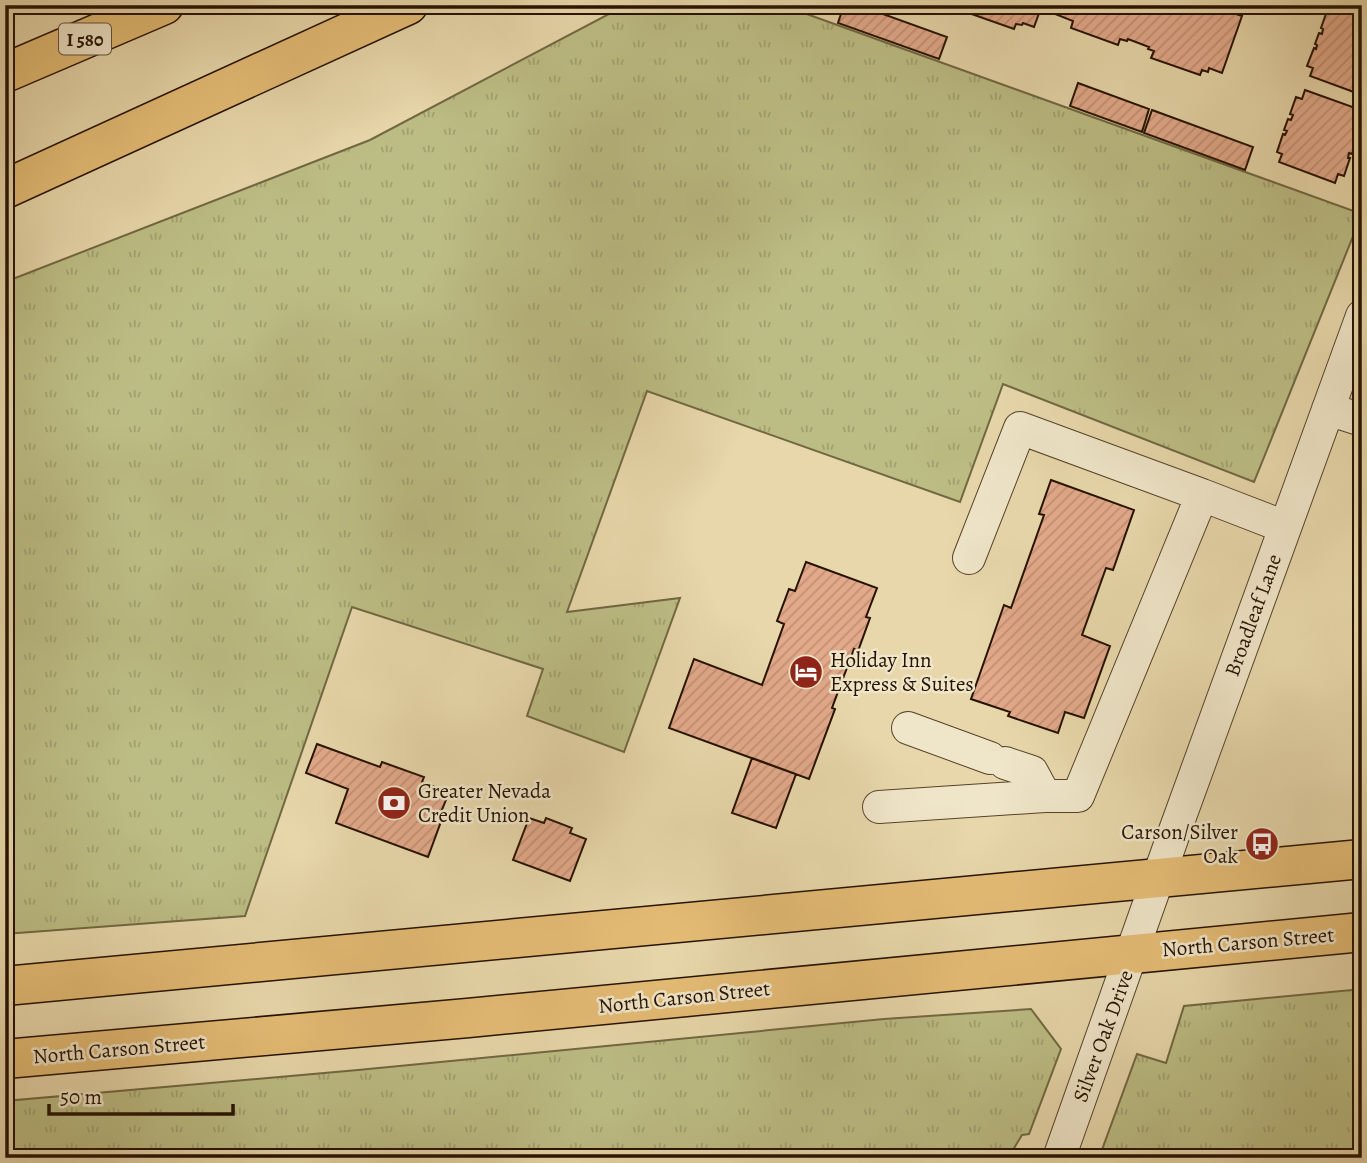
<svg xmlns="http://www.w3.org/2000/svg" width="1367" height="1163" font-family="Alegreya,serif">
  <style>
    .grass { fill: url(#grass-tufts); stroke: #716842; stroke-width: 2 }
    .building { fill: url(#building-hatch); stroke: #261200; stroke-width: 2 }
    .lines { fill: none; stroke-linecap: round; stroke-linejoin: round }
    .minor-casing { stroke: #56432a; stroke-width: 34 }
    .major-casing { stroke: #261200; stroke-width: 41 }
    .highway-casing { stroke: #261200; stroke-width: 41 }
    .minor { stroke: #efe5c8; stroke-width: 32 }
    .major { stroke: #e4bc75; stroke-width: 38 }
    .highway { stroke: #e4bc75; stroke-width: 38 }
    .labels { text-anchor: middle; stroke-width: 5; stroke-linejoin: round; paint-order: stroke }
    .shield { fill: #efe5c8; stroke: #62513c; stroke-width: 2 }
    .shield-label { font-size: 19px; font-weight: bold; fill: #261200 }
    .street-label { font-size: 21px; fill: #261200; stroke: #efe5c8 }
    .poi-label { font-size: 21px; fill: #261200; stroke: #efe5c8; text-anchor: start }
  </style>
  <defs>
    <pattern id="grass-tufts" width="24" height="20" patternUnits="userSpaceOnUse" patternTransform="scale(1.75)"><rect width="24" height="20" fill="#bcbd84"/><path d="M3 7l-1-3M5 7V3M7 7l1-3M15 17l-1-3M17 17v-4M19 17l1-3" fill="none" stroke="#a1a170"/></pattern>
    <pattern id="building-hatch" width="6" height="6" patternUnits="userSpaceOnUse" patternTransform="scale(1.75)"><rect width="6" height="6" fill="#e2a98a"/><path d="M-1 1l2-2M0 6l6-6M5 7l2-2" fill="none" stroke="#c29075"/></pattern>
  </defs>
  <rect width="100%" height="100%" fill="#e7d7aa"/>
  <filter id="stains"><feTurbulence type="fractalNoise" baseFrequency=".00286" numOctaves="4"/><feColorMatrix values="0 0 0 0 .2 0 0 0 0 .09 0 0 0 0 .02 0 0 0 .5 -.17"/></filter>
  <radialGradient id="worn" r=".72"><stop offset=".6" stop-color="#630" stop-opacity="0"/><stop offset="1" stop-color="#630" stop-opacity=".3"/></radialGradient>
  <path class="grass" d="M626 5H790V8L1362 214 1254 482 1003 384 960 502 647 391 567 612 680 598 624 752 527 716 543 669 352 607 245 916 5 934V282L370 140Z
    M1362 989V1158H1099L1137 1054 1166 1063 1184 1006Z
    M1031 1009 1061 1049 1029 1134 1022 1135 1008 1158H5V1101L358 1070 884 1019Z"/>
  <path class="building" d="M792 5H818L814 14Z
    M844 5H858L947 37 939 59 838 23Z
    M967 5H1042L1034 27 1023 23 1022 25 1016 24 1014 29 966 12Z
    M1058 5H1226L1225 8 1231 10 1230 12 1242 16 1222 73 1209 68 1208 72 1202 70 1200 75 1151 58 1154 51 1148 49 1149 47 1128 39 1127 41 1120 39 1118 45 1071 28 1073 21 1055 14Z
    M1336 5 1362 13V95L1310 76 1313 68 1307 66 1314 48 1316 49 1317 45 1315 44 1319 33 1322 34 1323 29 1321 28 1327 11 1333 13Z
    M1078 83 1149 109 1142 132 1070 106Z
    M1305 90 1361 110 1358 119 1362 120V126L1354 143H1356L1352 154 1349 153 1348 158H1350L1344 176 1338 174 1335 183 1279 162 1282 154 1277 152 1283 134 1285 135 1287 131 1284 130 1288 119 1291 120 1293 115 1290 114 1296 97 1302 99Z
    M1152 110 1253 147 1245 170 1144 133Z
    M1051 480 1134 510 1113 570 1106 568 1082 635 1110 646 1084 718 1065 712 1058 733 1008 716 1010 712 971 699 1004 605 1011 608 1044 515 1039 514Z
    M806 562 877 588 866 617 870 618 858 651 854 649 832 708 835 709 809 779 669 728 694 659 762 685 784 624 777 621 789 589 795 591Z
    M317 744 380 767 382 762 424 777 422 782 449 792 440 815 443 816 428 857 336 823 348 789 306 773Z
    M752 758 796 774 776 828 732 813Z
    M529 818 544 823 546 818 572 828 570 833 586 839 570 881 513 860Z"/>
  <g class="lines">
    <g class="minor-casing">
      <path id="minor" d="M1328 409 1362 420
        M1202 495 1285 527
        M908 728 990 758
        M1005 763 1032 772 1045 796
        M879 807 1045 796H1078L1202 495 1020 428 969 558
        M1059 1158 1173 836 1362 316"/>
    </g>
    <g class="major-casing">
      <path id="major" d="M5 986 1362 859
        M5 1059 468 1018 1362 932"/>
    </g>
    <g class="highway-casing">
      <path id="highway" d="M5 73 164 5
        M5 189 408 5"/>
    </g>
    <use href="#minor" class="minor"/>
    <use href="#major" class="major"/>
    <use href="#highway" class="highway"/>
  </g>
  <defs>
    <g id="hotel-disc" transform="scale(1.75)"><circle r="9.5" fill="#8f2418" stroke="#efe5c8"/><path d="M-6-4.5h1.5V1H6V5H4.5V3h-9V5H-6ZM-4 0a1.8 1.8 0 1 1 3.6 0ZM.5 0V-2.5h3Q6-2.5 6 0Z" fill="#fff"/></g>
    <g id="bank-disc" transform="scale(1.75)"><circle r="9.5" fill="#8f2418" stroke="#efe5c8"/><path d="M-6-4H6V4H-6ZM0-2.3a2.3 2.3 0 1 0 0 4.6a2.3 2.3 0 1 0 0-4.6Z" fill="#fff"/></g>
    <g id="bus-disc" transform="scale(1.75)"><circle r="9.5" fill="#8f2418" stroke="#efe5c8"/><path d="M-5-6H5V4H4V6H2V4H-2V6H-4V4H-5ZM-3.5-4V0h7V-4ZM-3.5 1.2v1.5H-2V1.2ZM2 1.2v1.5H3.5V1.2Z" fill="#fff"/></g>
  </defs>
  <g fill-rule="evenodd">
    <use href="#hotel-disc" x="806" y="672"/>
    <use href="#bank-disc" x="394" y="803"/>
    <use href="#bus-disc" x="1262" y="844"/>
  </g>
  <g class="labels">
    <rect class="shield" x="59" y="23.5" width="52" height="31" rx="5"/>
    <g class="shield-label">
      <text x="85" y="46">I 580</text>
    </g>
    <g class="street-label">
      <text transform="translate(1253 615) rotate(-70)" y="7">Broadleaf Lane</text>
      <text transform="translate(1248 942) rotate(-5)" y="7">North Carson Street</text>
      <text transform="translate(684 997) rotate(-6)" y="7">North Carson Street</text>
      <text transform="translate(1103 1036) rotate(-70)" y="7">Silver Oak Drive</text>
      <text transform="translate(119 1049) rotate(-5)" y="7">North Carson Street</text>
    </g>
    <g class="poi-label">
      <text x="830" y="667">Holiday Inn<tspan x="830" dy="24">Express &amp; Suites</tspan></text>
      <text x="418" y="798">Greater Nevada<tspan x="418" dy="24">Credit Union</tspan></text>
      <text x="1238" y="839" text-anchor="end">Carson/Silver<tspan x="1238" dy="24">Oak</tspan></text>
    </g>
  </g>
  <rect width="1367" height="1163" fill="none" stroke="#e7d7aa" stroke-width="28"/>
  <rect x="7" y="7" width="1353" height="1149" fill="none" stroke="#261200" stroke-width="3.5"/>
  <rect x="14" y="14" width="1339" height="1135" fill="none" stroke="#261200" stroke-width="2"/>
  <path d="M49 1104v10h184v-10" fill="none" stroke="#261200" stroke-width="3.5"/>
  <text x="60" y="1104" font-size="21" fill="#261200" stroke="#efe5c8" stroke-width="5" paint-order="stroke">50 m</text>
  <rect width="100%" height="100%" filter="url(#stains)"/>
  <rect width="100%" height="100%" fill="url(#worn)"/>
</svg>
